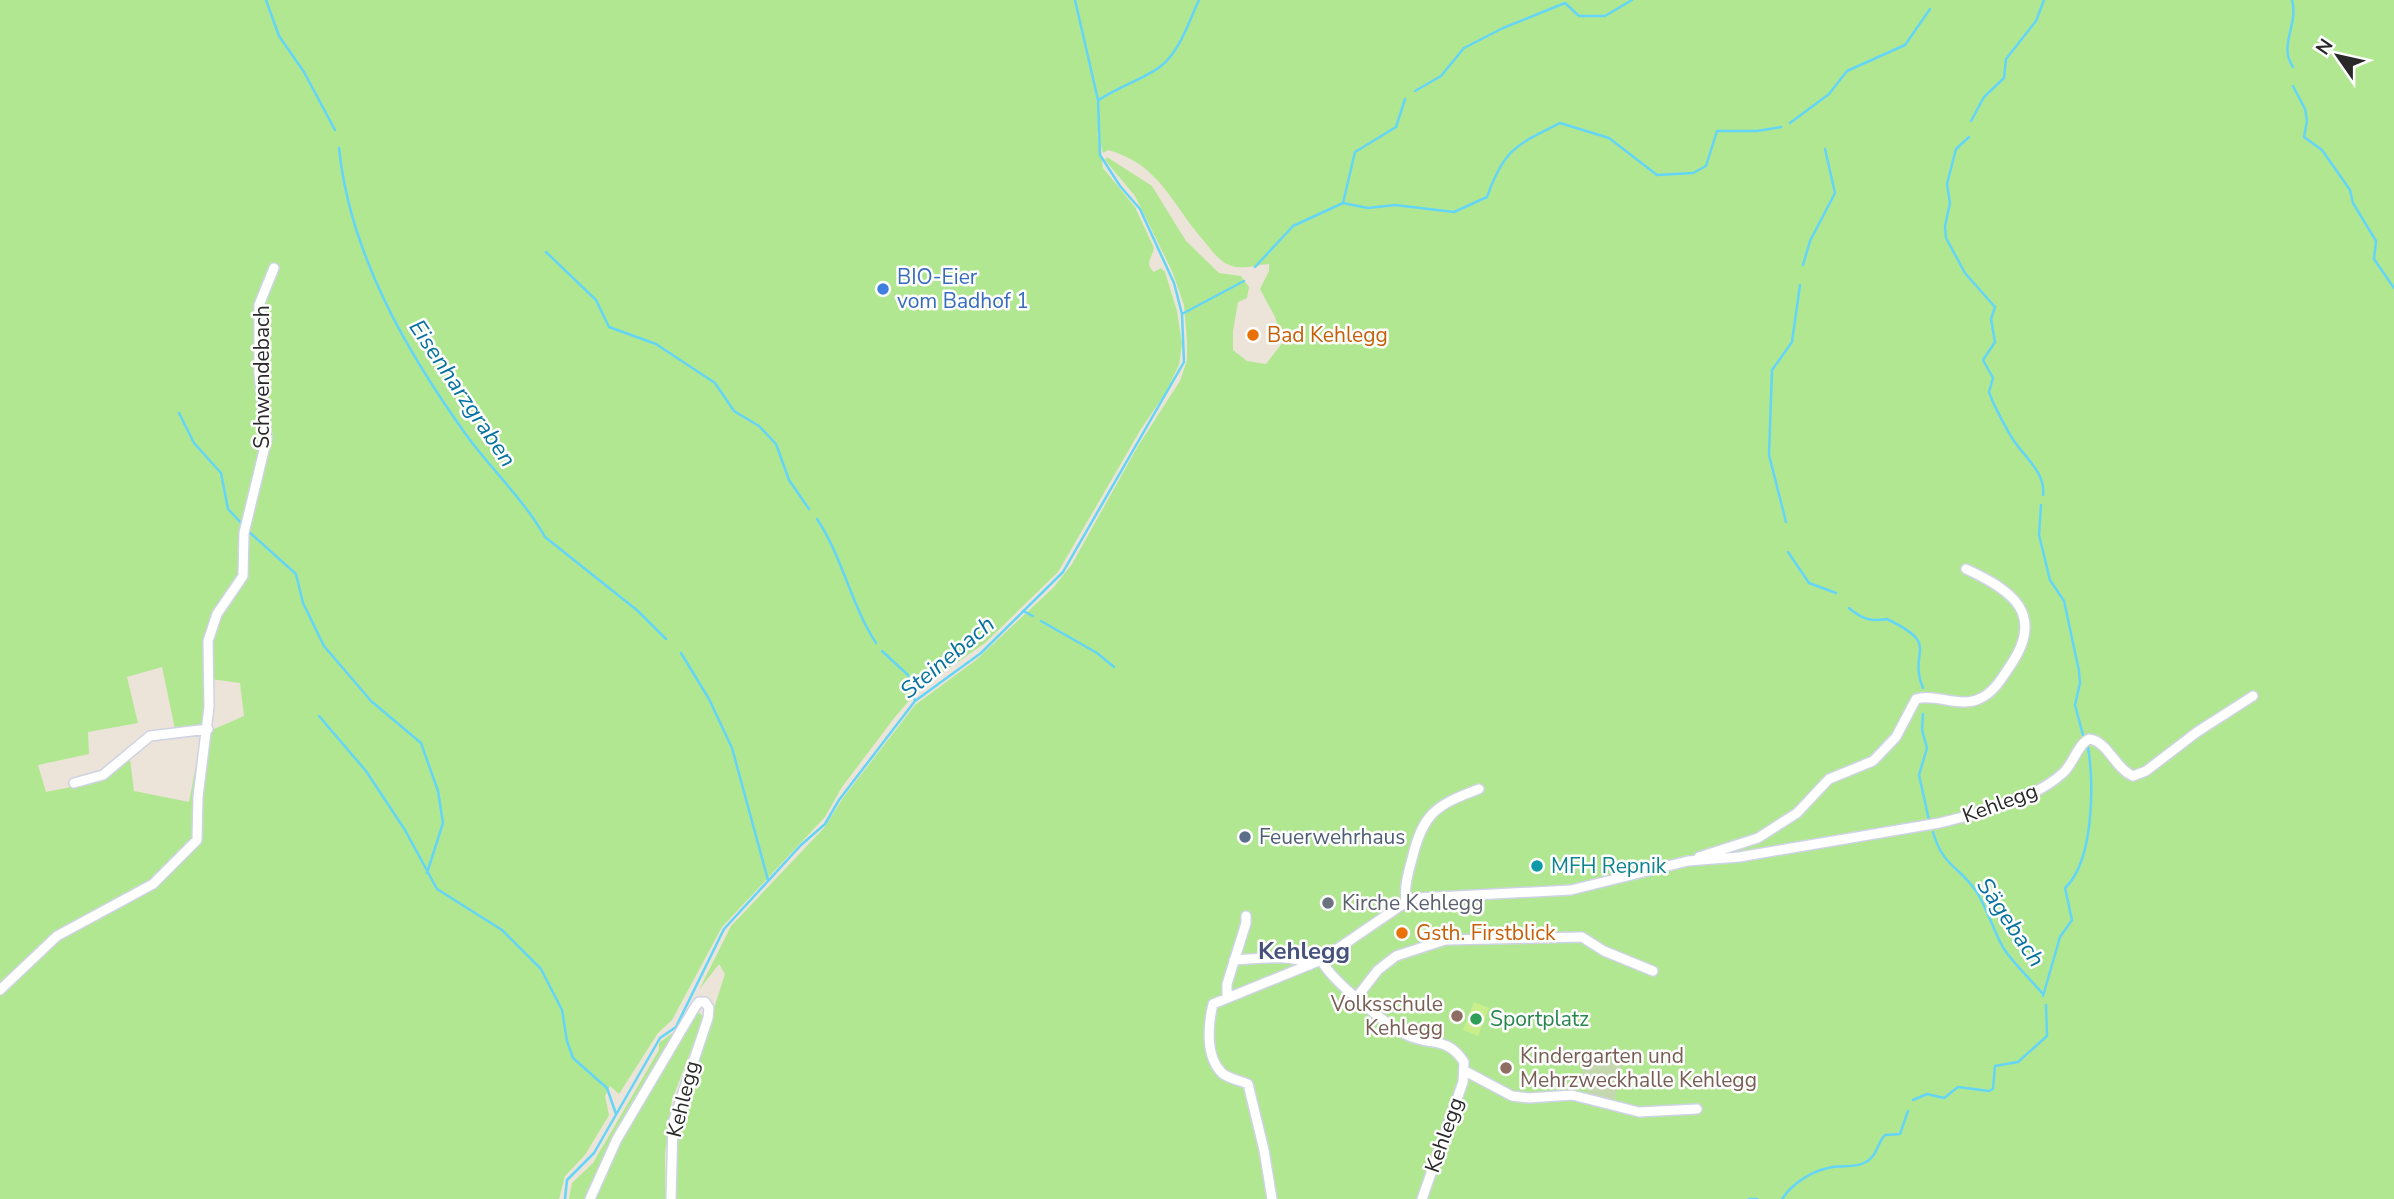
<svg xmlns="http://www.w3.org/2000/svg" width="2394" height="1199" font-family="'Nunito Sans',sans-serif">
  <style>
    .green { fill: #b2e792; fill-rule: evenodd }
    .cemetery { fill: #c4d7af }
    .pitch { fill: #c9ef8c }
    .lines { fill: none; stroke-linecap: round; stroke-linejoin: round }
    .stream { stroke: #64d5f6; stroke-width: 2.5 }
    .minor-casing { stroke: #ced3e3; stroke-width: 12 }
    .minor { stroke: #fff; stroke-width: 9 }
    .shop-dot { fill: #3f7fe0; stroke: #fff; stroke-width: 2.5 }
    .food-dot { fill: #e8710a; stroke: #fff; stroke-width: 2.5 }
    .service-dot { fill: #5c6f8a; stroke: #fff; stroke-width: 2.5 }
    .culture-dot { fill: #0f9aa8; stroke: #fff; stroke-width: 2.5 }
    .worship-dot { fill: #6b7280; stroke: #fff; stroke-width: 2.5 }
    .education-dot { fill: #8d6e63; stroke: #fff; stroke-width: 2.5 }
    .leisure-dot { fill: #2e9e5b; stroke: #fff; stroke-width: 2.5 }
    .labels { text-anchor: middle; stroke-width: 5; stroke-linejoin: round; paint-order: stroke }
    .shop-label { font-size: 21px; fill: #366cbe; stroke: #fff; text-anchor: start }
    .food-label { font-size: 21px; fill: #c56008; stroke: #fff; text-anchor: start }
    .street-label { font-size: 21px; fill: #292929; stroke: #fff }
    .service-label { font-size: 21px; fill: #4e5e75; stroke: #fff; text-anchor: start }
    .culture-label { font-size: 21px; fill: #0d838f; stroke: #fff; text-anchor: start }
    .worship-label { font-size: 21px; fill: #5b616d; stroke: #fff; text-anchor: start }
    .education-label { font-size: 21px; fill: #785e54; stroke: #fff; text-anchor: end }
    .leisure-label { font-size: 21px; fill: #27864d; stroke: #fff; text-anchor: start }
    .water-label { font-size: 23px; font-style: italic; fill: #0571a1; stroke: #fff }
    .quarter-label { font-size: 24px; font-weight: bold; fill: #46527c; stroke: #fff }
  </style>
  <rect width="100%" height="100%" fill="#ece3d9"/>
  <path class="green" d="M0 0H2394V1199H674L680 1114 725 974 719 964 699 990 731 926 824 828 843 798 915 705 976 660 1053 588 1072 564 1138 446 1180 381 1187 360V342L1184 305 1172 271 1135 196 1105 160 1107 157 1152 186 1186 241 1219 273 1241 276 1249 287 1247 298 1238 302 1233 331V350L1247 361 1266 364 1283 342 1275 317 1260 289 1269 271V264C1254 265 1240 271 1227 264 1218 260 1210 248 1204 241 1171 204 1161 165 1108 150L1103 153 1097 131 1103 168 1135 207 1154 248C1152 259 1144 263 1154 272L1161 268 1165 272 1177 311 1182 344 1179 365 1166 392 1141 429 1058 572 985 643 920 688 895 717 842 787 825 817 722 927 672 1020 658 1033 619 1094 610 1086 605 1096 609 1115 585 1155 565 1176 559 1199H0ZM162 667 175 729 211 725V679L240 683 244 716 205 733 204 755 197 760 189 802 134 791 130 759 101 781 46 792 38 765 89 754 88 732 138 723 127 677Z
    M699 1013 702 1015 701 1024 672 1100 665 1154V1199H569L572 1183 593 1163 659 1050V1043Z"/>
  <path class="cemetery" d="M1588 1054 1624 1057 1615 1098 1612 1100 1588 1094 1587 1080 1581 1078 1584 1059Z"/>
  <path class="pitch" d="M1474 1002 1489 1008 1478 1036 1463 1030Z"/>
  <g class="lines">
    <path class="stream" d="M266 0 279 36 304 72 335 130
      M2292 0C2299 24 2278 45 2293 67
      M2293 86 2305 109 2307 121 2304 137 2322 150 2350 190 2353 203 2376 241 2374 259 2394 288
      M1415 91 1441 76 1464 48 1503 28 1565 3 1579 16H1605L1632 0
      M1099 100C1118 87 1146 78 1161 66 1180 51 1189 21 1199 0
      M1971 121 1984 97 2004 78 2006 59 2036 21 2044 0
      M1790 123 1829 94 1847 71 1905 45 1930 9
      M1969 137 1956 149 1947 184 1950 203 1945 226 1946 238 1965 273 1995 307 1991 319 1995 342 1983 360 1993 378 1989 392C1994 407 2004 424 2012 438 2023 456 2046 472 2043 495
      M339 148C350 254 406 351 467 436 492 470 525 501 545 537L638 611 666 639
      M1343 203 1368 208 1395 205 1454 212 1487 197C1504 149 1516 145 1560 123L1609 138 1657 175 1693 173 1706 166 1717 131H1757L1781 127
      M546 252 596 300 609 327 656 344 715 383 734 411 759 426 776 444 789 480 809 509
      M1803 265 1810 241 1835 193 1825 149
      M1255 267 1293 226 1343 203 1355 152 1396 127 1405 99
      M1182 314 1244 281
      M179 413 194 443 221 473 228 509 244 526
      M2041 505 2039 535 2050 580 2064 601 2079 671 2080 683 2075 705 2083 735
      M817 519C843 558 851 605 876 643
      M1786 522 1769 455 1772 370 1792 342 1800 285
      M248 531 296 574 303 603 324 646 371 701 421 743 438 791 443 823 427 873
      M1788 552 1809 583 1836 593
      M1849 608C1862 619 1871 622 1887 619 1943 646 1907 649 1923 688
      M1023 611 1033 616
      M1041 621 1097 653 1114 667
      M882 651 908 675 915 701
      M681 653 709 699 732 748 768 880
      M1923 714 1922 730 1927 748 1919 775 1929 820
      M319 716 366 771 405 830 437 889 502 930 541 969 562 1010 567 1041 573 1058 607 1088 616 1114
      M1933 832C1943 867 1959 866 1976 891 1988 909 1993 931 2004 949 2015 965 2031 980 2043 994
      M2043 996 2060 937 2072 920 2065 888C2094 861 2094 784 2088 747
      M1913 1100 1927 1094 1944 1098 1958 1087 1989 1091 1993 1089 1995 1066 2018 1062 2047 1036 2046 1005
      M565 1199 567 1180 594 1153 660 1038 676 1027 724 929 801 845 825 824 839 800 915 701 981 653 1063 572 1184 362 1182 314 1174 283 1140 209 1120 186 1100 155 1098 100 1075 0
      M1749 1199H1757
      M1782 1199C1792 1184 1810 1172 1828 1168 1841 1164 1854 1169 1866 1162 1878 1155 1877 1143 1885 1135L1900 1134 1908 1111"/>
    <g class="minor-casing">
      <path id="minor" d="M74 783 103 775 150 736 208 729
        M1699 857 1758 838 1797 813 1829 779 1873 761 1896 737 1916 699C1936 693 1961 709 1981 698 1994 692 2002 678 2010 666 2046 614 2012 590 1966 569
        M1406 902C1404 887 1408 874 1412 859 1423 813 1436 805 1479 789
        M1234 960C1253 959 1295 953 1310 965
        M1321 960C1331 980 1386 1025 1407 1035 1431 1047 1446 1035 1464 1062L1463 1082 1422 1199
        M0 990 57 936 153 884 197 840 198 797 209 707 208 641 217 614 243 576 244 533 267 438 259 373V305L274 268
        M1227 996V984L1246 923V916
        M1357 997 1378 970 1396 956 1445 940 1582 937 1604 951 1653 971
        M1465 1071 1512 1096 1529 1098 1572 1095 1639 1112 1697 1109
        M590 1199 617 1139 695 1007 699 1002H705L709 1008 708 1018 673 1123 671 1199
        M1272 1199 1264 1150 1248 1084C1239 1080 1229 1079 1222 1073 1205 1056 1208 1025 1213 1004L1321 960 1406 902 1418 898 1571 890 1688 861 1739 857 1939 823C1980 813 2032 801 2063 773 2074 763 2077 745 2089 739 2108 741 2115 769 2133 776L2146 771 2197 732 2253 696"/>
    </g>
    <use href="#minor" class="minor"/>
  </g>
  <circle class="shop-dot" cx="883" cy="289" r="7"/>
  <g class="food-dot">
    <circle cx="1253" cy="335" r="7"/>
    <circle cx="1402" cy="933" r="7"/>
  </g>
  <circle class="service-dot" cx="1245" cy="837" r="7"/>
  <circle class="culture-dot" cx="1537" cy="866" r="7"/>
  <circle class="worship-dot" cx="1328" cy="903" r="7"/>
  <g class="education-dot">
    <circle cx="1457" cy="1016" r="7"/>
    <circle cx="1506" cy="1068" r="7"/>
  </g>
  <circle class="leisure-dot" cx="1476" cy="1019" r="7"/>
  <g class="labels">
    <g class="shop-label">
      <text x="897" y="284">BIO-Eier<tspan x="897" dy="24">vom Badhof 1</tspan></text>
    </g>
    <g class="food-label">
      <text x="1267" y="342">Bad Kehlegg</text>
      <text x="1416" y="940">Gsth. Firstblick</text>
    </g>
    <g class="street-label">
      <text transform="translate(262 377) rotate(-90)" y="7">Schwendebach</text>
      <text transform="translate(2000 803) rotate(-20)" y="7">Kehlegg</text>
      <text transform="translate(683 1099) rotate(-76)" y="7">Kehlegg</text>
      <text transform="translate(1444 1135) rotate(-71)" y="7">Kehlegg</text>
    </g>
    <g class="service-label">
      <text x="1259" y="844">Feuerwehrhaus</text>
    </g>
    <g class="culture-label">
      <text x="1551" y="873">MFH Repnik</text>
    </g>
    <g class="worship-label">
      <text x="1342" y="910">Kirche Kehlegg</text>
    </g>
    <g class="education-label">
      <text x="1443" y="1011">Volksschule<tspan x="1443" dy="24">Kehlegg</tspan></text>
      <text x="1520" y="1063" text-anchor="start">Kindergarten und<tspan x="1520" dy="24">Mehrzweckhalle Kehlegg</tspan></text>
    </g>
    <g class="leisure-label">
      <text x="1490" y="1026">Sportplatz</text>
    </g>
    <g class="water-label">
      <text transform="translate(463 393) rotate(56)" y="8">Eisenharzgraben</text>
      <text transform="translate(947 657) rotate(-40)" y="8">Steinebach</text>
      <text transform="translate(2011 922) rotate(56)" y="8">Sägebach</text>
    </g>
    <g class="quarter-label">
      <text x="1304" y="959">Kehlegg</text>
    </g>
  </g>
  <g transform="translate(2338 56) rotate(304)" stroke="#ffffff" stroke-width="5" paint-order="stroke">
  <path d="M0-5L12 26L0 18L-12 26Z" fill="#292929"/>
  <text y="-10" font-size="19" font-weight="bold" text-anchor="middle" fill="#292929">N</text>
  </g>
</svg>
